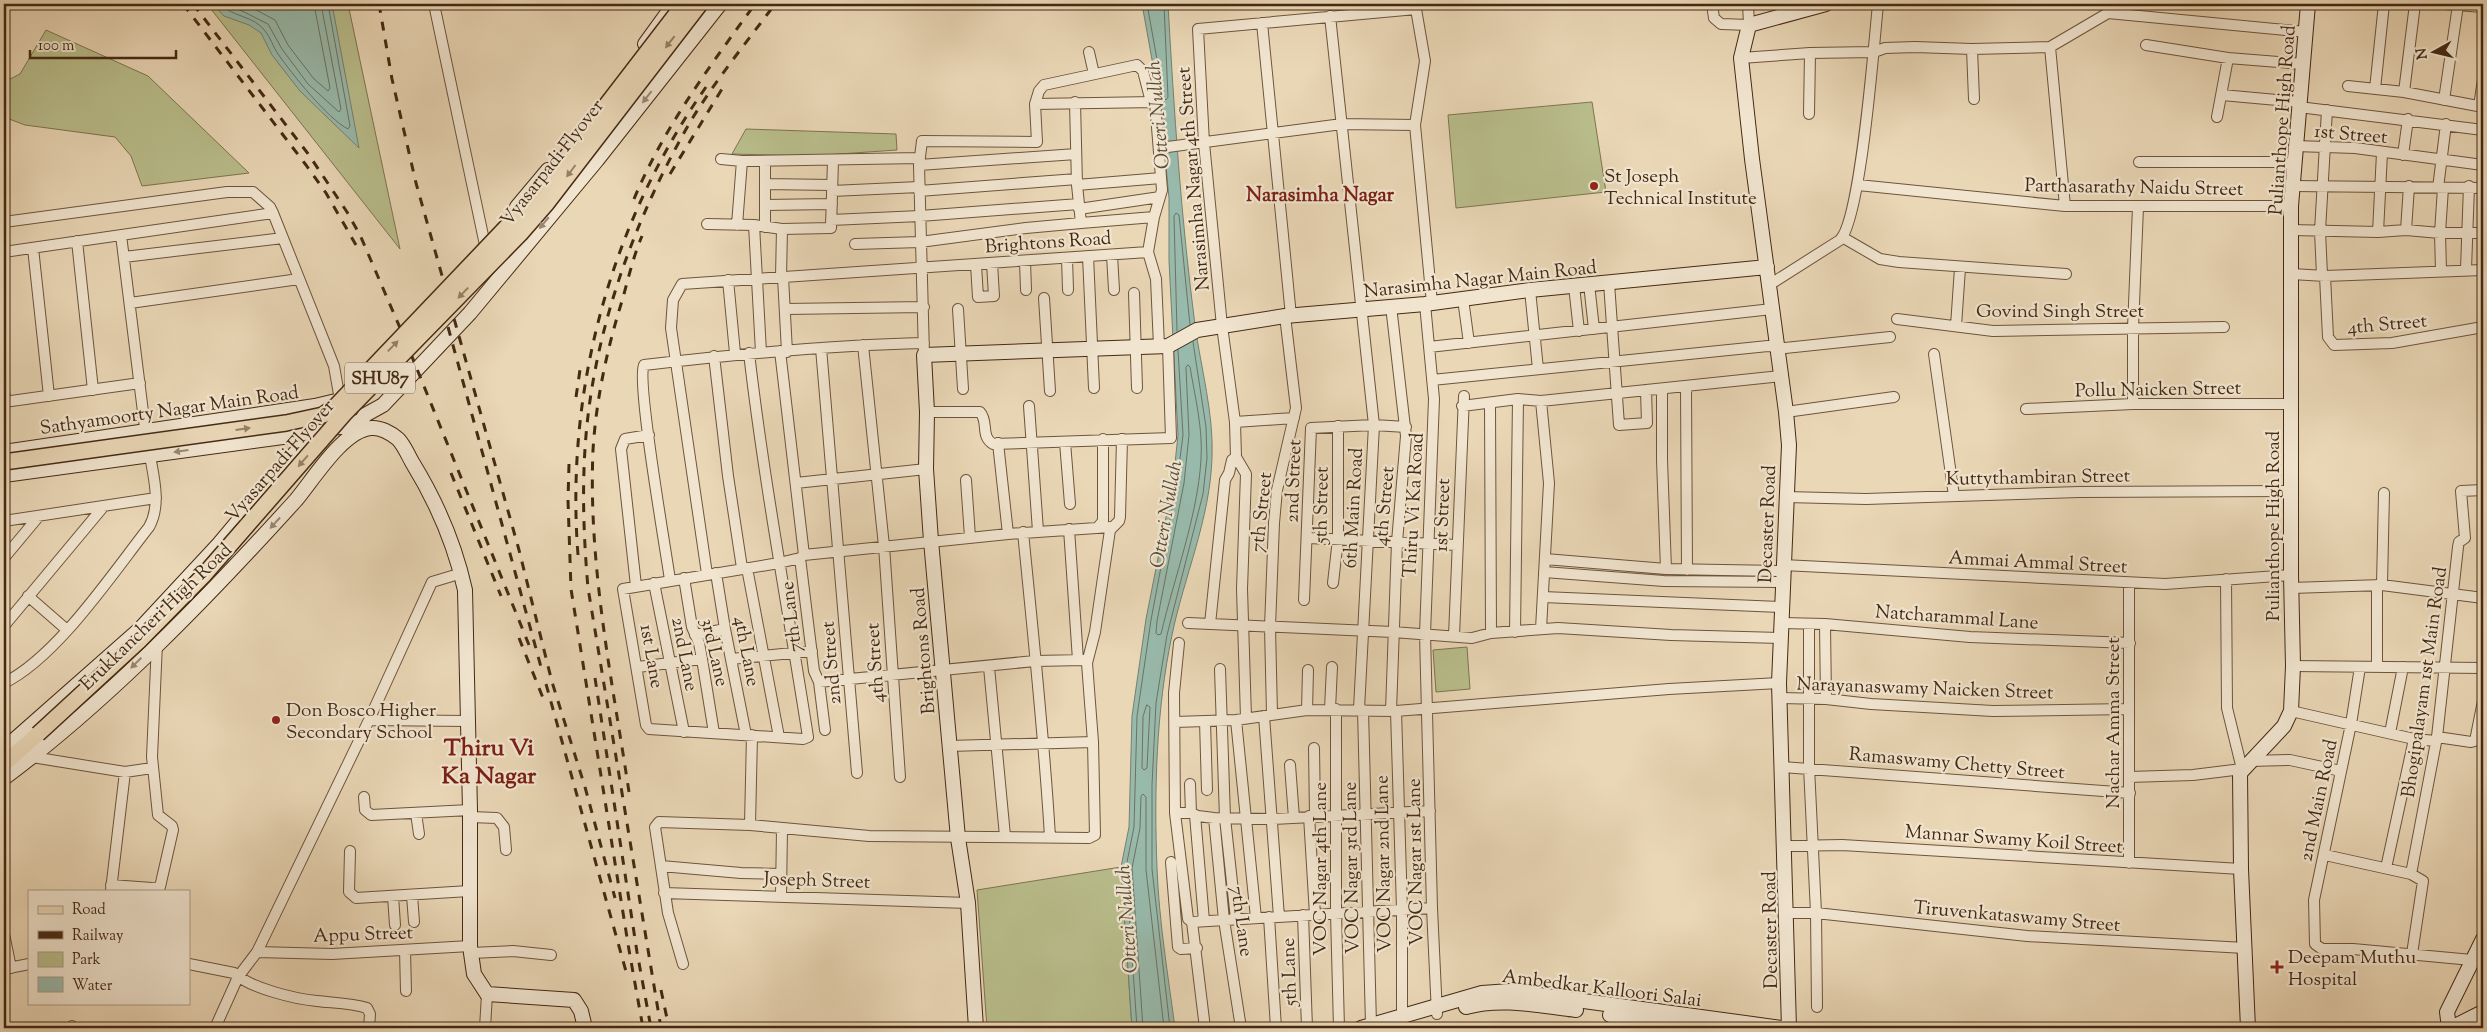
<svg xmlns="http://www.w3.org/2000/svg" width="2487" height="1032" font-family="'Sorts Mill Goudy',serif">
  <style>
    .green { fill: #b9be8c; stroke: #7e7450 }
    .water { fill: #98baac; stroke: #76806f }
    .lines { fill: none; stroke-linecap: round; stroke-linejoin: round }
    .shore { stroke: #6e7260; stroke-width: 1 }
    .street-casing { stroke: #6e543c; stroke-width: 12 }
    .secondary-casing { stroke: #442913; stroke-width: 16 }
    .primary-casing { stroke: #442913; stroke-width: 18 }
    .street { stroke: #f1e5d0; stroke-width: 10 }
    .secondary { stroke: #f1e5d0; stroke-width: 14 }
    .primary { stroke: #ead7b6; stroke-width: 15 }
    .rail { stroke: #442913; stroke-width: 3; stroke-dasharray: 9 9; stroke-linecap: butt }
    .primary-bridge-casing { stroke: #442913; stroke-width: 18; stroke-linecap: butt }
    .primary-bridge { stroke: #ead7b6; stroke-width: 15 }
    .oneway { fill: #978064 }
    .oneway2 { fill: #9a8772 }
    .poi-dot { fill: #8f2418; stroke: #f1e5d0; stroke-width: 2 }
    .labels { text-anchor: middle; stroke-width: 4.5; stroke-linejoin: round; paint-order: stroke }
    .shield { fill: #f1e5d0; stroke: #78614c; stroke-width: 1 }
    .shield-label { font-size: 18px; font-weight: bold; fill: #442913 }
    .street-label { font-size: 19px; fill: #442913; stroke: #f1e5d0 }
    .poi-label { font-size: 19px; fill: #442913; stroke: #f1e5d0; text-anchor: start }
    .water-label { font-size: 20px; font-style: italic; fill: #594d39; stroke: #f1e5d0 }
    .neighbourhood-label { font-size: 20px; font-weight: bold; fill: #7a1f14; stroke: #f1e5d0 }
    .district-label { font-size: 24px; font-weight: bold; fill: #7a1f14; stroke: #f1e5d0 }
  </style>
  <rect width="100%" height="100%" fill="#ead7b6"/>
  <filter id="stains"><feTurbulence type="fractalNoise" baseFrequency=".004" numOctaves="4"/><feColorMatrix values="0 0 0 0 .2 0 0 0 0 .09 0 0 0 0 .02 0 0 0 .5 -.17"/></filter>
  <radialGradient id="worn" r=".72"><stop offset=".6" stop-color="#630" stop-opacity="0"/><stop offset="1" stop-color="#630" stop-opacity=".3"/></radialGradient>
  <path class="green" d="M207 4H348L400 249Z
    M46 30 148 76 249 173 142 186 131 156 115 137 25 125 4 117V82L20 74Z
    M1592 102 1606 192 1456 208 1448 115Z
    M746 129 896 134 897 150 810 156 732 154Z
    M1467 647 1470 689 1436 692 1433 650Z
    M1121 867 1132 1028H987L977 890Z"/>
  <path class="water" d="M213 4H332L359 148 300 91 272 55 261 33 249 25 224 16Z
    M1142 4H1168C1174 111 1181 218 1195 325 1201 369 1214 414 1212 458 1210 519 1184 577 1172 635 1156 711 1154 792 1157 868 1159 921 1168 975 1175 1028H1132L1121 867 1129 827 1132 716 1146 619 1173 482 1178 435 1169 261V198L1160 104Z"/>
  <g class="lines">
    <path class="shore" d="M220 4C232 17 255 16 265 31 271 38 273 47 278 54 292 74 328 119 348 129L350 126 328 4
      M228 4 268 24 282 49 308 84 339 112 341 109 321 4
      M245 4 275 20 288 45 314 79 328 91 330 88 314 4
      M1147 4 1164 98 1166 100 1168 97 1164 4
      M1177 331 1174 216 1176 213 1179 215 1190 325
      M1188 365 1190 367C1195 397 1203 428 1201 459 1198 515 1174 578 1161 634L1158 635 1156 633 1157 621 1184 483 1189 435 1186 368Z
      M1147 705 1150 707 1147 768 1144 770 1142 768 1143 717Z
      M1137 1028 1126 867 1134 827 1137 716 1151 620 1177 482 1183 435 1178 350
      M1143 1028 1132 868 1140 828 1141 796 1143 794 1146 797V870L1164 1028
      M1170 1028 1152 869V785L1156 703 1167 635 1203 494 1207 458 1206 427 1193 342"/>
    <g class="street-casing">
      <path id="street" d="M434 4 485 245
        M1712 4 1714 18 1721 24 1749 25 1748 4
        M2445 4 2483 7
        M1330 16 1374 425 1359 709
        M1262 23 1291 316
        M2146 45 2228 58 2303 64
        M2050 47 2065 206
        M1972 49 1974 99
        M1089 52 1094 74
        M1741 58 1810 53 1874 52 1885 48 1915 47 1972 49 2050 47 2108 13 2306 32
        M2348 86 2404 92 2483 107
        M2375 89 2384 4
        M2404 92 2415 4
        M2222 95 2299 102
        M2444 100 2458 5
        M1075 102 1077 185 1081 223 1154 217 1148 252 1156 279 1159 346
        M1035 104 1039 91 1044 85 1137 65 1143 71 1151 102
        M2479 106 2483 80
        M2299 107 2483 130
        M1809 114 1810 53
        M2217 117 2228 58
        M2295 146 2355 148 2483 165
        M1160 148 1342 124 1415 125
        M2403 155 2408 119
        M721 159 742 161 919 158
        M765 161V227
        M2139 162H2280L2294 165
        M919 165 1076 154
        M765 184 832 185
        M1077 185 1161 178
        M1858 185 2065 206H2291
        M2293 186 2483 188
        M2438 188 2446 124
        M832 191 919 187
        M919 191 1077 179
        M765 205 832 204
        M1079 209 1160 197
        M831 220 920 216 1079 204
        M4 222 227 192H253L270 207 273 213 334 366 340 400
        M707 224 754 225 761 352
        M737 225 742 161
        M754 225 782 229 781 277
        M782 229 831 228 833 160
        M2292 230 2378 232 2406 230 2440 233H2483
        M2406 230 2409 186
        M2378 232 2382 153
        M121 235 146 436
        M1842 237 1880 259 1899 262 2066 274
        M77 241 93 390
        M855 244 920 242 1026 228 1081 223
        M33 248 49 396
        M4 252 273 213
        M1112 255 1114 290
        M1088 256 1094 388
        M124 257 283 238
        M1067 258 1068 290
        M1025 261 1026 290
        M976 265 978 297 994 296 992 263
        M2466 269 2469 186
        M2441 270 2440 233 2443 188
        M2292 274 2325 276 2483 270
        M2322 275 2320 231 2327 110
        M2325 276 2328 337 2334 345 2392 343 2483 327
        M783 277 787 352
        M728 280 735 353
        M1609 283 1619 425 1647 423 1646 390
        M1589 284 1594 329
        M1769 285 1840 240C1861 218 1874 43 1878 4
        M1574 286 1579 331
        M1530 290 1538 369
        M1134 293 1137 388
        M1044 298 1050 391
        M1463 299 1469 343
        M130 303 299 279
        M1425 304 1434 399 1425 634 1432 908 1437 1014
        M785 309 924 307
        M958 309 963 389
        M1897 319 1993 331 2224 327
        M1956 326 1960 268
        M863 345 884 546 900 777
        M1429 347 1772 309
        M821 348 857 773
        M780 351 804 555
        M749 353C764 482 788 609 808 737L803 739 649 729 646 725 623 589 779 563 800 558 804 555 1008 534 1111 527
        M1934 354 1954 496
        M924 355 919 165 922 141 1037 142 1035 104 1155 102 1162 190 1154 217
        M714 356 728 476 742 568
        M1432 380 1768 346 1785 348 1890 337
        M1686 387 1687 570
        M4 389 5 402
        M1662 389V460L1666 569
        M4 402 140 383
        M1490 404 1491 633
        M2133 404V328L2138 207
        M1029 406 1038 531
        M1462 406 1518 399 1541 401 1781 376
        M2026 409 2133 404H2290
        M927 412H980C989 422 980 436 993 444L1171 438 1168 346
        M1786 412 1894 397
        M1235 422 1294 418
        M1065 442 1070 504
        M998 443 1008 534
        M966 480 970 537
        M796 483 926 469
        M1786 497 1866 499 2079 492 2290 491
        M4 521 156 498
        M1098 527 1103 521V439
        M1069 529 1078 660
        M1023 532C1033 634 1044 735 1050 837
        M1308 538 1457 545
        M4 558 39 516
        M800 558 814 671 819 682 825 730
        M1545 559 1666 569 1783 571
        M1783 565 2165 584 2291 575
        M747 568 779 737
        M1544 572 1664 581 1783 582
        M716 573 725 629 746 735
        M707 574 671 328 673 300 682 284 1148 252
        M684 578 692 627 699 643 702 659 714 733
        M670 580C666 551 636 380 644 365 738 354 830 345 924 343
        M654 583 684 732
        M1333 583 1338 539V426
        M2382 585 2384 493
        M636 586 621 449 625 439 649 435
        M2291 588 2382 585 2483 598
        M28 596 67 630
        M1543 597 1782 607
        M1304 600 1311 428 1374 425 1406 427
        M1188 623 1393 632 1472 638 1491 633 1558 628 1671 635 1781 638
        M1782 623 1825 624 1970 637 2130 643
        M1210 624 1225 480 1229 473 1232 460 1236 457
        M1809 624V767L1816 913 1817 1007
        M1825 624 1826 699
        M4 626 104 506
        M1541 629 1549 483 1541 401
        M1515 632 1518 399
        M695 635 725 629
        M1454 636 1464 396
        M1179 643 1174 693 1175 813 1188 919 1192 922 1432 908
        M731 659 812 651
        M1087 663 1095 632 1110 530 1119 521 1120 517 1122 439
        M2293 666 2483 668
        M638 667 702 659
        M989 667 1005 836
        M2360 667 2351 724 2314 900 2315 944 2322 949H2353L2472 960
        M2377 667V585
        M1220 669 1225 818 1236 919
        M4 683C57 657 112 574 149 527 162 504 153 475 149 450
        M1780 698 1826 699 1871 704 1993 711 2129 709
        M1330 709 1332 667
        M1336 709V913L1339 1028
        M1307 710 1308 670
        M1363 710 1371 1025
        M1391 711 1397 542 1406 436 1391 306
        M1396 711 1402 909V1016
        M2291 711 2414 739 2436 741
        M1272 714 1270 627 1274 523 1277 490 1296 408 1285 316
        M1264 716 1279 917
        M1246 718 1242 589 1246 474 1236 457 1235 422 1222 326 1204 143 1198 29 1416 9 1425 61 1415 125 1432 303
        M369 720 467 721
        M1236 720 1256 918
        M1205 721 1207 790
        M1175 722 1236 720 1307 710 1396 711 1669 689 1779 683
        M2390 733 2403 667
        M2437 737 2471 742 2475 741 2483 701
        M949 746 1093 742
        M1314 748 1315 815
        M32 757 125 772 152 768
        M2249 761 2290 760 2341 771
        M1290 765 1294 818
        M1782 767 2130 793
        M2129 777 2193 775 2242 769 2227 708 2226 579
        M1190 784 1191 813
        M364 797 365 810 371 815 470 810
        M416 813 419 834
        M1175 813H1191L1198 816 1214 818 1273 819 1430 811
        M1195 815 1204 921
        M1309 816 1315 915
        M470 817 497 818 504 827 506 850
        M1214 818 1224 920 1241 1028
        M750 825 752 735
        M1786 846 1842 845 2241 869
        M350 851 349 892 356 898 469 891
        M2325 855 2411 874 2437 737 2458 547 2459 542 2465 538 2461 491 2483 490
        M1171 862 1178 947 1181 949 1197 948
        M2129 863V583
        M661 866 741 873 780 874
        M2386 868 2414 739
        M2411 874 2423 881 2412 954
        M111 885 152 888 160 887 173 830 172 826 158 815 152 757 157 643
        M111 890 125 772
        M664 893 968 903
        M412 895 414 922
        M781 895 782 829
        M393 896 395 925
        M1787 913H1816L2027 936 2245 948
        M1303 915 1307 1028
        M1269 917 1276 1028
        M1192 922 1205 1028
        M4 934 11 968
        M405 950 406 991
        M257 952 332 954 470 946
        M471 953 513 951 551 955
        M189 964 234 973C250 988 295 999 317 1001 334 1003 351 1003 367 1008L370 1014 369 1028
        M683 964 668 913 655 827 659 822 750 825 869 836 1089 838 1095 835 1093 742 1087 663 1084 660 1035 661 819 682
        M4 969 29 964
        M2469 1018 2472 1028
        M72 1026V1028
        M215 1028 238 977 257 952 369 720 432 582 462 573
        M485 1028 487 994"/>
    </g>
    <g class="secondary-casing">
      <path id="secondary" d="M645 44 674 4
        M517 207 548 170
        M314 429 341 427 361 421 365 415 383 405 470 313 597 160 720 4
        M4 452 315 406 340 400 344 402
        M4 475 312 433 313 430
        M4 749 140 629 219 544 312 433
        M4 778C108 701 209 596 296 500 313 480 343 430 371 428 380 427 391 433 398 439 404 445 408 455 412 462 436 501 455 545 465 590L470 810V946L474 974 487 994 574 1000 581 1011 585 1028
        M1466 1007C1502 997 1540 1006 1576 1010
        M1610 1015 1703 1028
        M976 1028 968 903 958 838 931 541 926 469 927 412 924 355 1168 346 1197 330 1285 316 1425 304 1530 290 1767 267
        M1361 1028 1482 993 1510 991 1782 1028
        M1789 1028 1779 683 1789 445 1786 412 1752 159 1741 58 1749 25 1826 4
        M2248 1028 2241 869 2240 773 2284 726 2291 711 2293 666 2291 575V206L2308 4
        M2449 1028 2447 1012 2483 939
        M2451 1028 2483 1012"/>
    </g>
    <g class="primary-casing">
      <path id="primary" d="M4 764 38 734"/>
    </g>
    <use href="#street" class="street"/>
    <use href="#secondary" class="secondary"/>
    <use href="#primary" class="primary"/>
    <path class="rail" d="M183 4 306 165 326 193 356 245
      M193 4 309 155 347 212 360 235 404 337 529 645
      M379 4 392 79 416 183 519 550 552 682 585 787 615 898
      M670 174 722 89
      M634 199C664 127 710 66 755 4
      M448 327 541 667
      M576 397 581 363
      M569 464 568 500 571 589 629 950 643 1028
      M451 473 501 596
      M578 555C565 389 611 222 706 87
      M519 638 543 698
      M595 678 637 952 651 1028
      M546 684 627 975
      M629 792C612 679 588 565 593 450 596 400 607 349 622 301 628 280 633 257 642 236
      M661 990 669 1028
      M661 1028 588 588C584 542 582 495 585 449 592 335 633 222 689 124 714 82 746 43 775 4"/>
    <g class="primary-bridge-casing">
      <path id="primary-bridge" d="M4 462 286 423 323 415 336 406 538 194 684 4
        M38 734 139 641 203 576 344 414 520 234 547 203 700 4"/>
    </g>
    <use href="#primary-bridge" class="primary-bridge"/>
  </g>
  <defs><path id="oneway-solid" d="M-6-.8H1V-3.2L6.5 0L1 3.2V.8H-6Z" transform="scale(1.25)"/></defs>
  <g class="oneway">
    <use href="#oneway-solid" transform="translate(670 42) rotate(128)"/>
    <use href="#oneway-solid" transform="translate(571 171) rotate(127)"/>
    <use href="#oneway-solid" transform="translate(463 293) rotate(134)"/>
    <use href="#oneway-solid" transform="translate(393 346) rotate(-46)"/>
    <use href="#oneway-solid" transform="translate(243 429) rotate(-8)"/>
    <use href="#oneway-solid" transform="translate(303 461) rotate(131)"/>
  </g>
  <g class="oneway2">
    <use href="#oneway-solid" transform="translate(647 97) rotate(128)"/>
    <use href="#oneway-solid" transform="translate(544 223) rotate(130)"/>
    <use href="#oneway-solid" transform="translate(181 451) rotate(172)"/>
    <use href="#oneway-solid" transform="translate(275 523) rotate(133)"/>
    <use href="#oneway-solid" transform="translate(136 663) rotate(136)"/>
  </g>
  <g class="poi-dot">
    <circle cx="1594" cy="186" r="5"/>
    <circle cx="276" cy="720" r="5"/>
    <path d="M2274.5 959.5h5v5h5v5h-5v5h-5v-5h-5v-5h5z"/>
  </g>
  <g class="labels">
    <rect class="shield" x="345" y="362.5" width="70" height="31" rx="4"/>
    <g class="shield-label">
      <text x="380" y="384">SHU87</text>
    </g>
    <g class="street-label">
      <text transform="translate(2281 120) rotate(-86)" y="7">Pulianthope High Road</text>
      <text transform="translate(2351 133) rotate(5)" y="7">1st Street</text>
      <text transform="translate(551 162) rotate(-52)" y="7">Vyasarpadi Flyover</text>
      <text transform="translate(1192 179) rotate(-95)" y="7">Narasimha Nagar 4th Street</text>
      <text transform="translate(2134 186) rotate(1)" y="7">Parthasarathy Naidu Street</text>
      <text transform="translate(1048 241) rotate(-4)" y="7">Brightons Road</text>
      <text transform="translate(1480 278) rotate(-6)" y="7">Narasimha Nagar Main Road</text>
      <text x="2060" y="317">Govind Singh Street</text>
      <text transform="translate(2387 323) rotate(-5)" y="7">4th Street</text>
      <text transform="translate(2158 388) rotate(-1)" y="7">Pollu Naicken Street</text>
      <text transform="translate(169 409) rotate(-8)" y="7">Sathyamoorty Nagar Main Road</text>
      <text transform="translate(279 460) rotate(-49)" y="7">Vyasarpadi Flyover</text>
      <text transform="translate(2038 476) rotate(-1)" y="7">Kuttythambiran Street</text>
      <text transform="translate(1292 481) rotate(-88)" y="7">2nd Street</text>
      <text transform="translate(1320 505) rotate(-89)" y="7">5th Street</text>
      <text transform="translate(1412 505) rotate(-87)" y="7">Thiru Vi Ka Road</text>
      <text transform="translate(1383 506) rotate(-85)" y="7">4th Street</text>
      <text transform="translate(1352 508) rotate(-87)" y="7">6th Main Road</text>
      <text transform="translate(1260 512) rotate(-84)" y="7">7th Street</text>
      <text transform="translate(1441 515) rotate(-88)" y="7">1st Street</text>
      <text transform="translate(1766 524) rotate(-88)" y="7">Decaster Road</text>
      <text transform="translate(2272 526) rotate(-90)" y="7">Pulianthope High Road</text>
      <text transform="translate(2038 561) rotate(3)" y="7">Ammai Ammal Street</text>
      <text transform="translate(155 616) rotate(-44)" y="7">Erukkancheri High Road</text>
      <text transform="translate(1957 616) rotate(4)" y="7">Natcharammal Lane</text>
      <text transform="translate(790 617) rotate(-97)" y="7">7th Lane</text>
      <text transform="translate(748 651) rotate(79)" y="7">4th Lane</text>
      <text transform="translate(922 651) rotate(-95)" y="7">Brightons Road</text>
      <text transform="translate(716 652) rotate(77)" y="7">3rd Lane</text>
      <text transform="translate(686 654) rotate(79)" y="7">2nd Lane</text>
      <text transform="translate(653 656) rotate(80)" y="7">1st Lane</text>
      <text transform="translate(830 663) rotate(-95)" y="7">2nd Street</text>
      <text transform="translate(874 663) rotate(-94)" y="7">4th Street</text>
      <text transform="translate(2423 682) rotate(-82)" y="7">Bhogipalayam 1st Main Road</text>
      <text transform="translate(1925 687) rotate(2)" y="7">Narayanaswamy Naicken Street</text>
      <text transform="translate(2112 723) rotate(-90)" y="7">Nachar Amma Street</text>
      <text transform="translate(1957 762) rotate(5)" y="7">Ramaswamy Chetty Street</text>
      <text transform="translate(2317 800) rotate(-78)" y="7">2nd Main Road</text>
      <text transform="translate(2014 838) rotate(4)" y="7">Mannar Swamy Koil Street</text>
      <text transform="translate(1414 862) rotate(-91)" y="7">VOC Nagar 1st Lane</text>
      <text transform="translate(1382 864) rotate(-91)" y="7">VOC Nagar 2nd Lane</text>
      <text transform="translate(1350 868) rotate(-91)" y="7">VOC Nagar 3rd Lane</text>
      <text transform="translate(1319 869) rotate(-90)" y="7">VOC Nagar 4th Lane</text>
      <text transform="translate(817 879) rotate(2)" y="7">Joseph Street</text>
      <text transform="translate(2017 915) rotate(5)" y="7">Tiruvenkataswamy Street</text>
      <text transform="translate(1243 921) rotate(82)" y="7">7th Lane</text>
      <text transform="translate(1769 930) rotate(-91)" y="7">Decaster Road</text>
      <text transform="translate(363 933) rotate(-2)" y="7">Appu Street</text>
      <text transform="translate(1288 972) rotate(-92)" y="7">5th Lane</text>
      <text transform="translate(1602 987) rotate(7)" y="7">Ambedkar Kalloori Salai</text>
    </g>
    <g class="poi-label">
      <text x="1604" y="182">St Joseph<tspan x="1604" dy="22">Technical Institute</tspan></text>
      <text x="286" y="716">Don Bosco Higher<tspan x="286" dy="22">Secondary School</tspan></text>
      <text x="2288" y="963">Deepam Muthu<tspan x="2288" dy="22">Hospital</tspan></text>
    </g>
    <g class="water-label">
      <text transform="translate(1157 115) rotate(-95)" y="7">Otteri Nullah</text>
      <text transform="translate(1165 514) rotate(-80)" y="7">Otteri Nullah</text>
      <text transform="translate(1126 919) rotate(-94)" y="7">Otteri Nullah</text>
    </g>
    <g class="neighbourhood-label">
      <text x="1320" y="201">Narasimha Nagar</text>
    </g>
    <g class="district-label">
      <text x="489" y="755">Thiru Vi<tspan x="489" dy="28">Ka Nagar</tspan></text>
    </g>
  </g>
  <rect width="2487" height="1032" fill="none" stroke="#ead7b6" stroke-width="20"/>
  <rect x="5" y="5" width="2477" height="1022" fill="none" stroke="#442913" stroke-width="2.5"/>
  <rect x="10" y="10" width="2467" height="1012" fill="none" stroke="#442913"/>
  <rect x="28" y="890" width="162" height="115" fill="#f1e5d0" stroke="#ac9a84"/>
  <rect x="38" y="906" width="25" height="8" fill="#ead7b6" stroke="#ac9a84"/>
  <text x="72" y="914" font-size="15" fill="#442913">Road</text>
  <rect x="38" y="931" width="25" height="8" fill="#442913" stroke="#ac9a84"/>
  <text x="72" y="940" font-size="15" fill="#442913">Railway</text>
  <rect x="38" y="952" width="25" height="15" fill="#b9be8c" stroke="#ac9a84"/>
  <text x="72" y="964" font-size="15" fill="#442913">Park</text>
  <rect x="38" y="977" width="25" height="15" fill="#98baac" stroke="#ac9a84"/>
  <text x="72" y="990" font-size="15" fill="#442913">Water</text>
  <g transform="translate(2434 52) rotate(262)" stroke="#f1e5d0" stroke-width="4" paint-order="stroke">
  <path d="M0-4L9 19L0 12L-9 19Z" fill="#442913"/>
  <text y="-8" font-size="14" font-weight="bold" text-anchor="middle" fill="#442913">N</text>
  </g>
  <path d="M30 50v8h146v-8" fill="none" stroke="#442913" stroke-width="2.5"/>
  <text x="38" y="50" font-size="15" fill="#442913" stroke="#f1e5d0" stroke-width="4" paint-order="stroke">100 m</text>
  <rect width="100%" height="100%" filter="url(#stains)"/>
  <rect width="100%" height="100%" fill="url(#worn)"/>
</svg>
